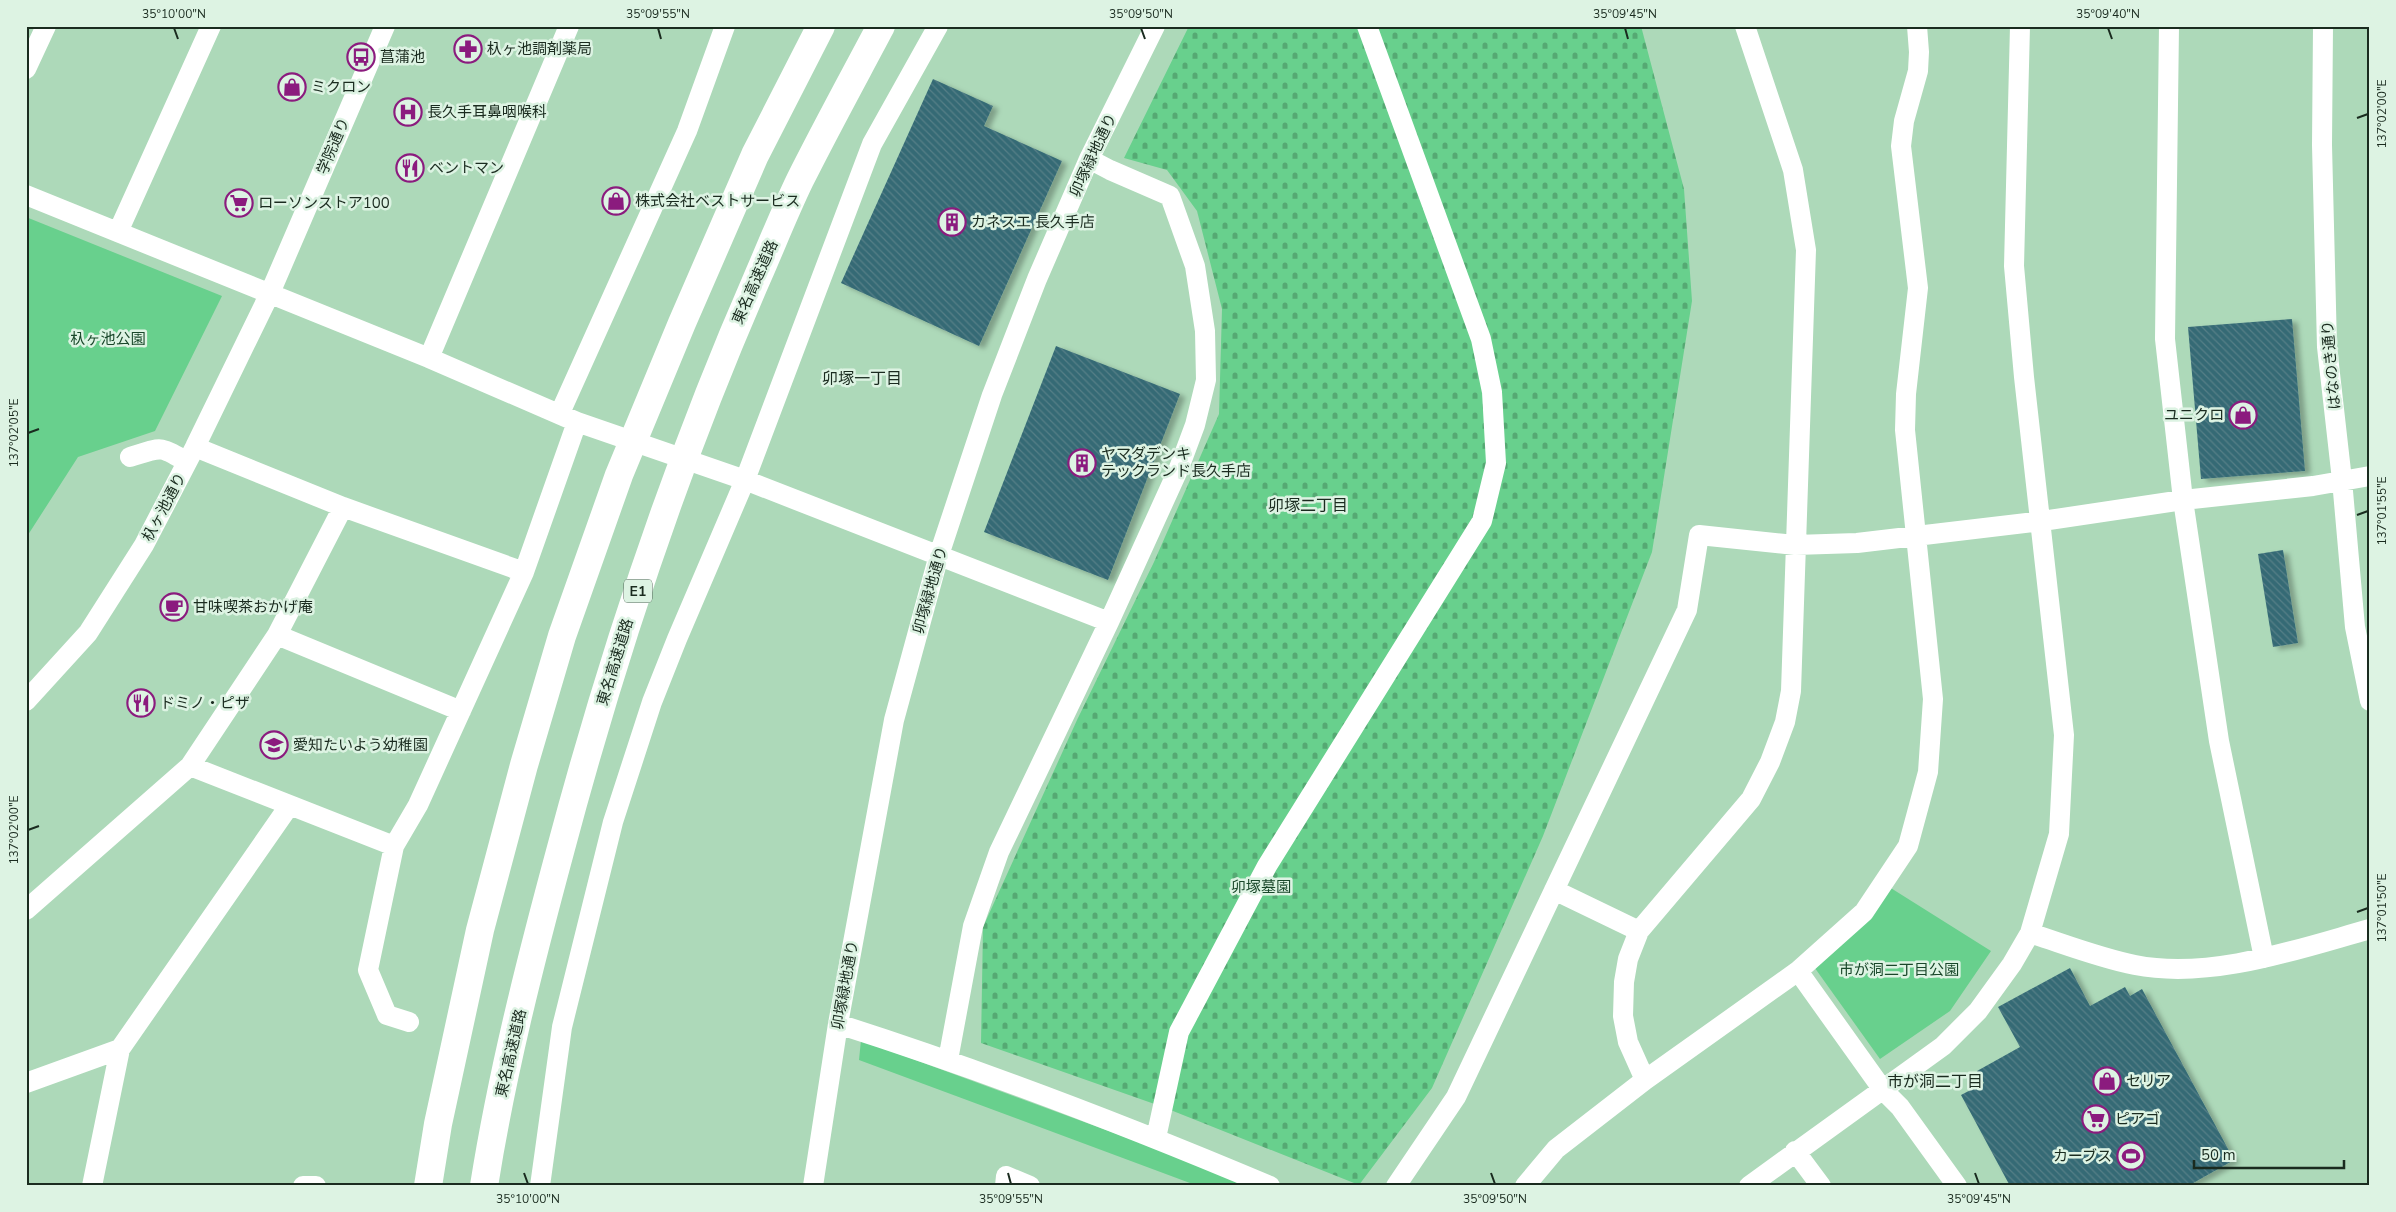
<svg xmlns="http://www.w3.org/2000/svg" width="2396" height="1212" font-family="'Nunito Sans','Noto Sans JP',sans-serif">
  <style>
    .cemetery { fill: url(#cemetery-stones) }
    .park { fill: #68d08d }
    .building { fill: url(#building-back-hatch); filter: url(#shadow) }
    .lines { fill: none; stroke-linecap: round; stroke-linejoin: round }
    .minor { stroke: #fff; stroke-width: 20 }
    .highway { stroke: #fff; stroke-width: 28 }
    .ticks { fill: none; stroke: #1a2b1f; stroke-width: 2 }
    .labels { text-anchor: middle; stroke-width: 5; stroke-linejoin: round; paint-order: stroke }
    .shield { fill: #ddf3e3; stroke: #54675a; stroke-width: 1 }
    .shield-label { font-size: 14px; font-weight: bold; fill: #1a2b1f }
    .poi-label { font-size: 15px; fill: #1a2b1f; stroke: #ddf3e3; text-anchor: start }
    .street-label { font-size: 15px; fill: #1a2b1f; stroke: #ddf3e3 }
    .park-label { font-size: 15px; fill: #19472a; stroke: #ddf3e3 }
    .neighbourhood-label { font-size: 16px; fill: #1a2b1f; stroke: #ddf3e3 }
    .neatline { fill: none; stroke: #1a2b1f; stroke-width: 2 }
    .ticks-label { font-size: 12px; text-anchor: middle; fill: #1a2b1f }
  </style>
  <defs>
    <pattern id="cemetery-stones" width="16" height="16" patternUnits="userSpaceOnUse" patternTransform="scale(1.25)"><rect width="16" height="16" fill="#68d08d"/><path d="M2 7V4a2 2 0 0 1 4 0v3zM10 15v-3a2 2 0 0 1 4 0v3z" fill="#55a973"/></pattern>
    <pattern id="building-back-hatch" width="6" height="6" patternUnits="userSpaceOnUse" patternTransform="scale(1.25)"><rect width="6" height="6" fill="#356a75"/><path d="M-1 5l2 2M0 0l6 6M5-1l2 2" fill="none" stroke="#567f87"/></pattern>
    <filter id="shadow"><feDropShadow dx="5.5" dy="3" stdDeviation="2.5" flood-color="#0004"/></filter>
  </defs>
  <rect width="100%" height="100%" fill="#add9b9"/>
  <path class="cemetery" d="M1189 26H1641L1684 189 1692 301 1652 552 1543 836 1432 1088 1359 1185 1163 1107 981 1043 983 927 1077 720 1154 562 1219 414 1222 309 1197 211 1167 170 1124 158Z"/>
  <path class="park" d="M26 217 222 296 155 431 78 457 26 538Z
    M1886 885 1991 951 1950 1011 1880 1059 1812 964Z
    M861 1040 1155 1148 1251 1186H1198L859 1060Z"/>
  <path class="building" d="M933 79 993 106 984 126 1062 161 979 346 841 283Z
    M2292 319 2305 471 2201 479 2188 327Z
    M1056 346 1180 394 1108 580 984 532Z
    M2283 550 2298 643 2273 647 2258 554Z
    M2070 968 2090 1006 2125 987 2130 996 2142 989 2234 1160 2188 1186H2010L1961 1095 1984 1083 1977 1071 2020 1047 1998 1007Z"/>
  <g class="lines">
    <path class="minor" d="M2169 26 2165 339 2183 500 2219 741 2264 958
      M2323 26 2322 145 2327 347 2342 480 2355 627 2370 701
      M26 69 46 26
      M26 195 429 358 577 422 745 480 1109 622
      M118 232 211 26
      M429 358 569 26
      M560 413 687 131 725 26
      M195 447 343 507 524 572
      M130 457C162 447 159 445 187 462
      M277 635 461 711
      M26 701 88 633 144 545 195 447 270 293 385 26
      M190 766 394 846
      M1554 890 1639 931
      M26 910 190 766 277 635 343 507
      M2030 933C2064 944 2100 958 2135 965 2211 980 2298 949 2370 929
      M1798 971 1883 1090 1900 1107 1957 1186
      M409 1022 387 1015 368 970 394 846 418 805 524 572 577 422
      M838 1024C985 1071 1128 1126 1270 1186
      M948 1060 973 926 999 852 1109 622 1179 468 1195 425 1206 380 1205 331 1195 266 1170 196 1110 170 1089 159
      M1645 1080 1628 1042 1623 1016 1624 982 1628 959 1639 931 1751 799 1770 762 1785 722 1791 691 1806 250 1793 170 1745 26
      M26 1083 120 1049 289 806
      M1156 1138 1179 1032 1267 866 1482 521 1496 463 1492 392 1481 339 1367 26
      M1795 1151 1821 1186
      M92 1186 120 1049
      M303 1186H316
      M540 1186 562 1027 613 822 652 702 677 639 745 480 872 144 938 26
      M813 1186 838 1024 894 720 939 555 992 395 1037 279 1089 159 1155 26
      M1005 1186 1006 1176 1030 1186
      M1396 1186 1456 1097 1687 610 1699 535 1795 545 1857 543 2042 521 2183 500 2313 486 2370 476
      M1525 1186 1556 1149 1645 1080 1798 971 1864 912 1908 846 1928 772 1933 699 1905 430 1906 394 1918 288 1901 146 1904 121 1918 71 1919 52 1917 26
      M1749 1186 1943 1046 1978 1011 2012 964 2030 933 2059 834 2064 735 2024 377 2014 266 2020 26"/>
    <path class="highway" d="M428 1186 438 1124 480 930 524 765 562 636 619 475 682 323 755 155 821 26
      M484 1186C502 1072 531 959 561 848 613 653 677 461 758 276 772 244 785 211 800 180 826 128 854 77 881 26"/>
  </g>
  <path class="ticks" d="M174 28 178 39M658 28 661 39M1141 28 1145 39M1625 28 1628 39M2108 28 2112 39M2357 118 2368 114M28 433 39 429M2357 515 2368 511M28 830 39 826M2357 912 2368 908M524 1173 528 1184M1008 1173 1011 1184M1491 1173 1495 1184M1975 1173 1979 1184"/>
  <defs>
    <g id="pharmacy-ring" transform="scale(1.4375)"><circle r="9.5" fill="#ddf3e3" stroke="#8b1b7e" stroke-width="1.5"/><path d="M-2-6h4v4h4v4h-4v4h-4v-4h-4v-4h4Z" fill="#8b1b7e"/></g>
    <g id="bus-ring" transform="scale(1.4375)"><circle r="9.5" fill="#ddf3e3" stroke="#8b1b7e" stroke-width="1.5"/><path d="M-5-6H5V4H4V6H2V4H-2V6H-4V4H-5ZM-3.5-4V0h7V-4ZM-3.5 1.2v1.5H-2V1.2ZM2 1.2v1.5H3.5V1.2Z" fill="#8b1b7e"/></g>
    <g id="shop-ring" transform="scale(1.4375)"><circle r="9.5" fill="#ddf3e3" stroke="#8b1b7e" stroke-width="1.5"/><path d="M-5-2.5h2.3a2.7 3.5 0 0 1 5.4 0H5L5.5 6h-11ZM-1.5-2.5h3a1.5 2.3 0 0 0-3 0Z" fill="#8b1b7e"/></g>
    <g id="hospital-ring" transform="scale(1.4375)"><circle r="9.5" fill="#ddf3e3" stroke="#8b1b7e" stroke-width="1.5"/><path d="M-5-5h3v3.5h4V-5h3V5h-3V1.5h-4V5h-3Z" fill="#8b1b7e"/></g>
    <g id="restaurant-ring" transform="scale(1.4375)"><circle r="9.5" fill="#ddf3e3" stroke="#8b1b7e" stroke-width="1.5"/><path d="M-5-6h1v4h1v-4h1v4h1v-4h1v5L-1.5 .5V6h-2V.5L-5-1ZM5-6V6H3V1.5H1.5Q1.5-4 5-6Z" fill="#8b1b7e"/></g>
    <g id="supermarket-ring" transform="scale(1.4375)"><circle r="9.5" fill="#ddf3e3" stroke="#8b1b7e" stroke-width="1.5"/><path d="M-6-5.5h2.5l.6 2H6L4.5 2H-2.5L-4.4-4H-6ZM-1.5 3.2a1.3 1.3 0 1 0 .1 0ZM3 3.2a1.3 1.3 0 1 0 .1 0Z" fill="#8b1b7e"/></g>
    <g id="building-ring" transform="scale(1.4375)"><circle r="9.5" fill="#ddf3e3" stroke="#8b1b7e" stroke-width="1.5"/><path d="M-4-6H4V6H1V3H-1V6H-4ZM-2.5-4.3h1.7v1.8h-1.7ZM.8-4.3h1.7v1.8H.8ZM-2.5-1h1.7V.8h-1.7ZM.8-1h1.7V.8H.8Z" fill="#8b1b7e"/></g>
    <g id="cafe-ring" transform="scale(1.4375)"><circle r="9.5" fill="#ddf3e3" stroke="#8b1b7e" stroke-width="1.5"/><path d="M-5.5-4.5H6V0H3Q3 3.5 0 3.5H-2.5Q-5.5 3.5-5.5 0ZM3-3.2v2h1.7v-2ZM-6 4.5H4V6H-6Z" fill="#8b1b7e"/></g>
    <g id="school-ring" transform="scale(1.4375)"><circle r="9.5" fill="#ddf3e3" stroke="#8b1b7e" stroke-width="1.5"/><path d="M0-5L7-2L0 1L-7-2ZM-4 1L0 2.5L4 1V4Q0 6-4 4Z" fill="#8b1b7e"/></g>
    <g id="stadium-ring" transform="scale(1.4375)"><circle r="9.5" fill="#ddf3e3" stroke="#8b1b7e" stroke-width="1.5"/><path d="M0-5a6.5 5 0 1 0 0 10a6.5 5 0 1 0 0-10ZM-3.5-1.8h7v3.6h-7Z" fill="#8b1b7e"/></g>
  </defs>
  <g fill-rule="evenodd">
    <use href="#pharmacy-ring" x="468" y="49"/>
    <use href="#bus-ring" x="361" y="57"/>
    <use href="#shop-ring" x="292" y="87"/>
    <use href="#hospital-ring" x="408" y="112"/>
    <use href="#restaurant-ring" x="410" y="168"/>
    <use href="#shop-ring" x="616" y="201"/>
    <use href="#supermarket-ring" x="239" y="203"/>
    <use href="#building-ring" x="952" y="222"/>
    <use href="#shop-ring" x="2243" y="415"/>
    <use href="#building-ring" x="1082" y="463"/>
    <use href="#cafe-ring" x="174" y="607"/>
    <use href="#restaurant-ring" x="141" y="703"/>
    <use href="#school-ring" x="274" y="745"/>
    <use href="#shop-ring" x="2107" y="1081"/>
    <use href="#supermarket-ring" x="2096" y="1119"/>
    <use href="#stadium-ring" x="2131" y="1156"/>
  </g>
  <g class="labels">
    <rect class="shield" x="624" y="579.5" width="28" height="23" rx="4"/>
    <g class="shield-label">
      <text x="638" y="596">E1</text>
    </g>
    <g class="poi-label">
      <text x="487" y="54">杁ヶ池調剤薬局</text>
      <text x="380" y="62">菖蒲池</text>
      <text x="311" y="92">ミクロン</text>
      <text x="427" y="117">長久手耳鼻咽喉科</text>
      <text x="429" y="173">ベントマン</text>
      <text x="635" y="206">株式会社ベストサービス</text>
      <text x="258" y="208">ローソンストア100</text>
      <text x="971" y="227">カネスエ 長久手店</text>
      <text x="2224" y="420" text-anchor="end">ユニクロ</text>
      <text x="1101" y="459">ヤマダデンキ<tspan x="1101" dy="17">テックランド長久手店</tspan></text>
      <text x="193" y="612">甘味喫茶おかげ庵</text>
      <text x="160" y="708">ドミノ・ピザ</text>
      <text x="293" y="750">愛知たいよう幼稚園</text>
      <text x="2126" y="1086">セリア</text>
      <text x="2115" y="1124">ピアゴ</text>
      <text x="2112" y="1161" text-anchor="end">カーブス</text>
    </g>
    <g class="street-label">
      <text transform="translate(333 146) rotate(-67)" y="5">学院通り</text>
      <text transform="translate(1093 155) rotate(-65)" y="5">卯塚緑地通り</text>
      <text transform="translate(755 282) rotate(-66)" y="5">東名高速道路</text>
      <text transform="translate(2331 365) rotate(-95)" y="5">はなのき通り</text>
      <text transform="translate(164 507) rotate(-62)" y="5">杁ヶ池通り</text>
      <text transform="translate(930 590) rotate(-74)" y="5">卯塚緑地通り</text>
      <text transform="translate(615 662) rotate(-73)" y="5">東名高速道路</text>
      <text transform="translate(845 985) rotate(-80)" y="5">卯塚緑地通り</text>
      <text transform="translate(511 1053) rotate(-77)" y="5">東名高速道路</text>
    </g>
    <g class="park-label">
      <text x="108" y="344">杁ヶ池公園</text>
      <text x="1261" y="892">卯塚墓園</text>
      <text x="1899" y="975">市が洞二丁目公園</text>
    </g>
    <g class="neighbourhood-label">
      <text x="862" y="384">卯塚一丁目</text>
      <text x="1308" y="511">卯塚二丁目</text>
      <text x="1935" y="1087">市が洞二丁目</text>
    </g>
  </g>
  <rect width="2396" height="1212" fill="none" stroke="#ddf3e3" stroke-width="55"/>
  <path d="M2194 1160v8h150v-8" fill="none" stroke="#1a2b1f" stroke-width="2.5"/>
  <text x="2201" y="1160" font-size="15" fill="#1a2b1f" stroke="#ddf3e3" stroke-width="4" paint-order="stroke">50 m</text>
  <rect x="28" y="28" width="2340" height="1156" class="neatline"/>
  <g class="ticks-label">
    <text x="174" y="18">35°10'00"N</text>
    <text x="658" y="18">35°09'55"N</text>
    <text x="1141" y="18">35°09'50"N</text>
    <text x="1625" y="18">35°09'45"N</text>
    <text x="2108" y="18">35°09'40"N</text>
    <text transform="translate(2382 114) rotate(-90)" y="4">137°02'00"E</text>
    <text transform="translate(14 433) rotate(-90)" y="4">137°02'05"E</text>
    <text transform="translate(2382 511) rotate(-90)" y="4">137°01'55"E</text>
    <text transform="translate(14 830) rotate(-90)" y="4">137°02'00"E</text>
    <text transform="translate(2382 908) rotate(-90)" y="4">137°01'50"E</text>
    <text x="528" y="1203">35°10'00"N</text>
    <text x="1011" y="1203">35°09'55"N</text>
    <text x="1495" y="1203">35°09'50"N</text>
    <text x="1979" y="1203">35°09'45"N</text>
  </g>
</svg>
